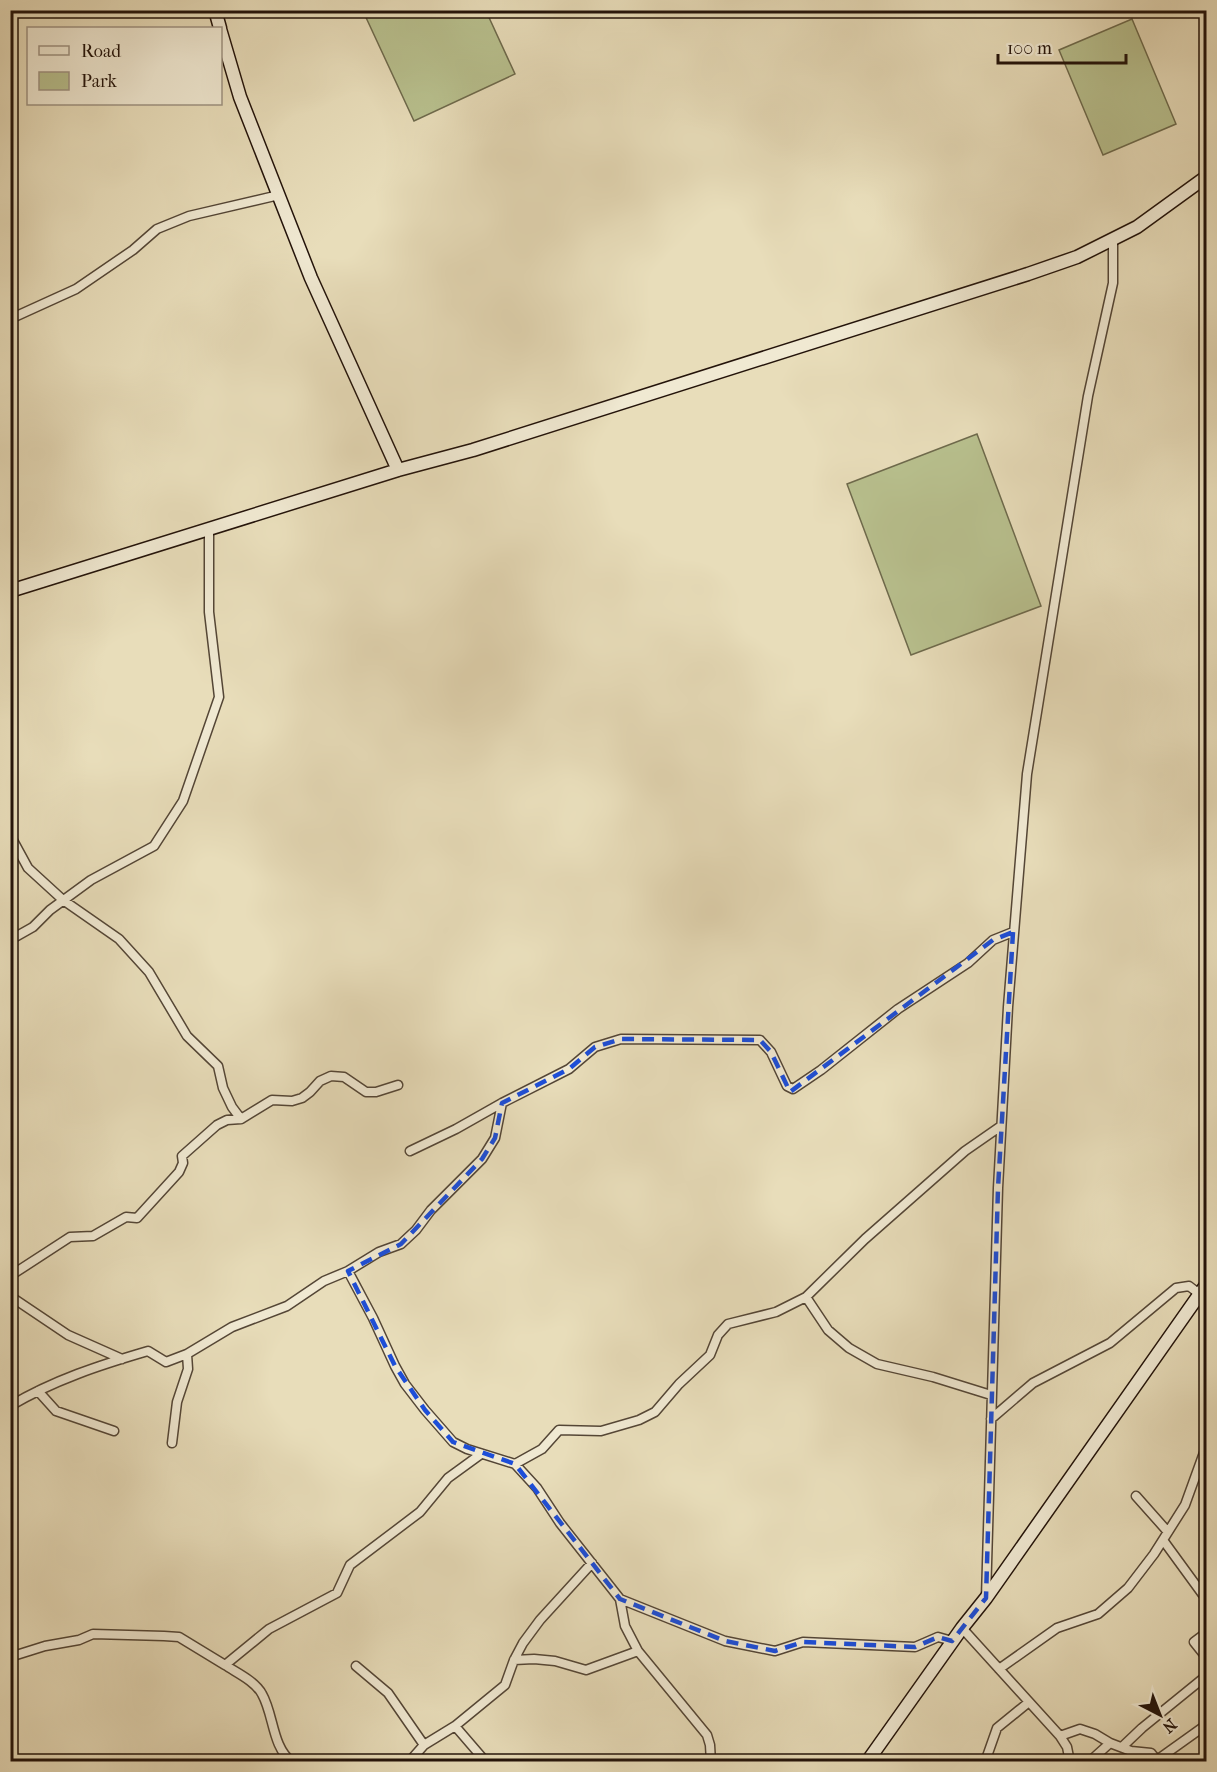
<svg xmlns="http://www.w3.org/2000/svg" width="1217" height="1772" font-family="'IM FELL French Canon',serif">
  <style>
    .green { fill: #b8c08e; stroke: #6e6a4c; stroke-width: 1.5 }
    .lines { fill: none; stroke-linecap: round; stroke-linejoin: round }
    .street-casing { stroke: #544636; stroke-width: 11 }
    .secondary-casing { stroke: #23130a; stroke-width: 15 }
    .street { stroke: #f0e9d2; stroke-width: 8 }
    .secondary { stroke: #f0e9d2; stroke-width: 12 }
    .marked { fill: none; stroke: #1d4ed8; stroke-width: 4.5; stroke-dasharray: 12 8; stroke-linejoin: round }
  </style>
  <rect width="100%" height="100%" fill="#e8ddba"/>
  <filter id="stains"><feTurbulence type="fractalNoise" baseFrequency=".00333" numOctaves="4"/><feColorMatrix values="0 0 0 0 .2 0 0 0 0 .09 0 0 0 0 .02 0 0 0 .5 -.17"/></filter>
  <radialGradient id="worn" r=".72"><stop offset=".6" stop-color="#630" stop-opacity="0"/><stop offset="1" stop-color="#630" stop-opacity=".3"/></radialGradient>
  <path class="green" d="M363 11H486L515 74 414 121Z
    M1132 19 1176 124 1103 155 1059 50Z
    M977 434 1041 606 911 655 847 484Z"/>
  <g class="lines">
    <g class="street-casing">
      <path id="street" d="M10 319 76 289 133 250 157 229 189 216 279 195
        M10 835 28 868 63 900 119 939 149 972 187 1036 218 1066 223 1088 232 1107 241 1119
        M10 940 33 927 50 910 91 880 154 846 183 801 219 697 209 612V528
        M410 1151 456 1129 502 1103 569 1069 595 1047 621 1039 760 1040 771 1052 787 1086 793 1089 821 1070 898 1009 968 963 993 940 1013 932
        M348 1271 373 1318 395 1366 405 1384 425 1410 453 1442 467 1449 515 1464 537 1488 560 1523 620 1599 625 1626 638 1651 707 1735 710 1745 711 1762
        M10 1276 70 1237 93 1236 126 1217 137 1218 179 1172 183 1163 182 1156 217 1125 227 1120 241 1119 272 1100 292 1101 302 1098 310 1092 320 1081 331 1076 344 1077 366 1092H376L398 1085
        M10 1296 68 1335 122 1359
        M806 1297 828 1330 849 1348 877 1364 933 1377 991 1395
        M38 1391 56 1411 114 1431
        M10 1406C54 1380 100 1365 148 1351L166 1362 187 1354
        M991 1419 1033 1383 1110 1343 1176 1288 1189 1286 1206 1299
        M172 1443 177 1402 188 1369 187 1354 232 1327 287 1306 324 1281 348 1271 379 1252 401 1244 416 1230 431 1210 482 1159 495 1138 502 1103
        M515 1464 542 1449 559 1430 601 1431 639 1420 655 1412 679 1384 710 1355 718 1335 728 1324 776 1312 806 1297 865 1239 965 1151 1001 1126
        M1136 1496 1168 1532
        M1163 1540 1206 1599
        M986 1598 998 1188 1008 1007 1027 774 1088 396 1113 283V239
        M620 1599 725 1641 775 1651 803 1642 915 1647 938 1637 952 1641
        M962 1628 1060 1736 1067 1747 1070 1762
        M1206 1633 1194 1642 1206 1657
        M10 1657 45 1646 79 1640 93 1634 164 1636 179 1637 225 1665 269 1629 337 1593 350 1565 420 1512 448 1478 481 1454
        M514 1660 534 1659 555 1661 586 1670 638 1651
        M225 1665C237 1673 255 1681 262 1694 274 1715 272 1747 292 1762
        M356 1666 388 1693 424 1745
        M999 1669 1057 1628 1098 1614 1128 1588 1154 1554 1185 1505 1206 1447
        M455 1726 486 1762
        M1060 1736 1080 1729 1095 1734 1110 1743 1131 1751 1151 1753 1158 1762
        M1122 1747 1142 1728 1206 1676
        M1157 1760 1206 1725
        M409 1762 424 1745 455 1726 505 1685 514 1660 523 1643 540 1620 592 1563
        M985 1762 997 1728 1029 1702
        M1089 1762 1110 1743"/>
    </g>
    <g class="secondary-casing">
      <path id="secondary" d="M215 10 220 28
        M220 29 240 97 311 278 398 470
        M10 591 398 470 473 450 1028 274 1077 257 1137 227 1206 177
        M867 1762 962 1628 986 1598 1206 1285"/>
    </g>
    <use href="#street" class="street"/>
    <use href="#secondary" class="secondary"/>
  </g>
  <path class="marked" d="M1013 932 998 1188 986 1598 952 1641 938 1637 915 1647 803 1642 775 1651 725 1641 620 1599 515 1464 453 1442 425 1410 395 1366 348 1271 401 1244 482 1159 495 1138 502 1103 569 1069 595 1047 621 1039 760 1040 771 1052 790 1092 993 940Z"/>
  <rect width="1217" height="1772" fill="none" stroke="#e8ddba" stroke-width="36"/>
  <rect x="12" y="12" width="1193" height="1748" fill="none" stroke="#23130a" stroke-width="3"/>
  <rect x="18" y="18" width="1181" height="1736" fill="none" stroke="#23130a" stroke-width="1.5"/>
  <rect x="27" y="27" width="195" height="78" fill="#f0e9d2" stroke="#9e9382" stroke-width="1.5"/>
  <rect x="39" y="46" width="30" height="9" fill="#f0e9d2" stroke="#9e9382" stroke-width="1.5"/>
  <text x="81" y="57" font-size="18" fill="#23130a">Road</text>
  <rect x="39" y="72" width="30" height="18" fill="#b8c08e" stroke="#9e9382" stroke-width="1.5"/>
  <text x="81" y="87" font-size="18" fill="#23130a">Park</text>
  <g transform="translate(1160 1715) rotate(138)" stroke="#f0e9d2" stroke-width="4.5" paint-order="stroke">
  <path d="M0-4.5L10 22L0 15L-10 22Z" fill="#23130a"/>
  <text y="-9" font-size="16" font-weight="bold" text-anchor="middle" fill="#23130a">N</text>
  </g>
  <path d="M998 54v9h128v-9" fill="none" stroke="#23130a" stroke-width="3"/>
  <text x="1007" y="54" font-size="18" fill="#23130a" stroke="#f0e9d2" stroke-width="4.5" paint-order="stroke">100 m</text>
  <rect width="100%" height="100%" filter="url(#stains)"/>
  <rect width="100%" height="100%" fill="url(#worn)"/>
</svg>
